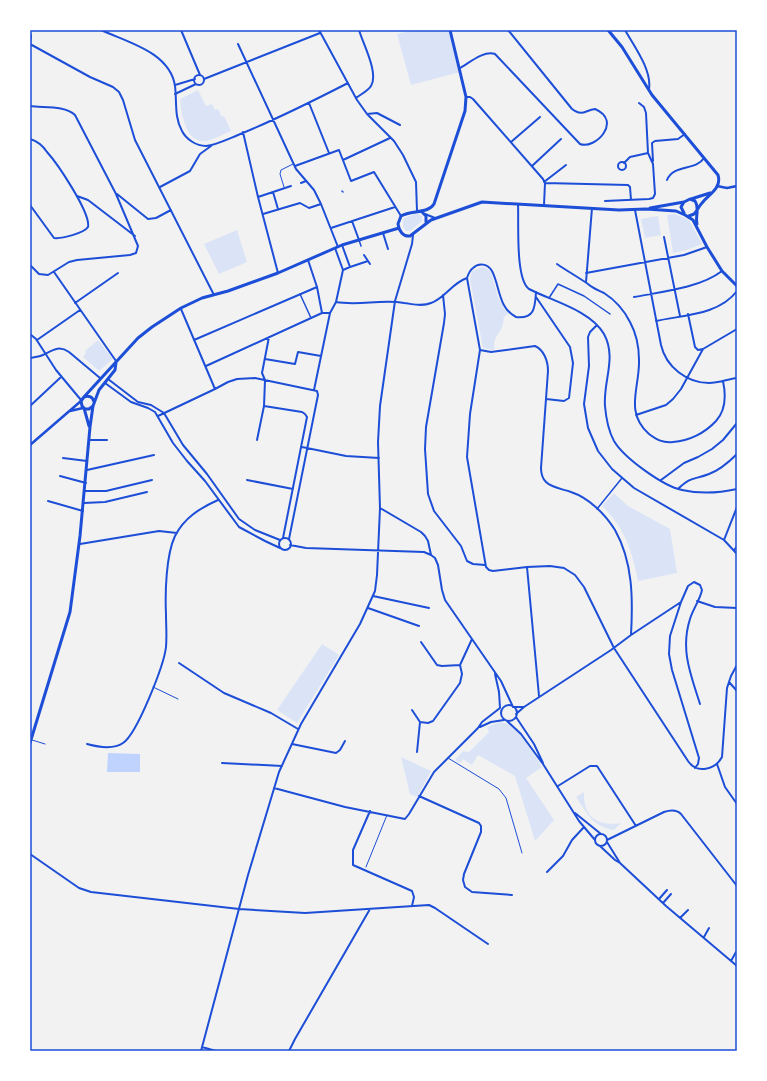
<svg xmlns="http://www.w3.org/2000/svg" width="767" height="1081" font-family="'Golos Text',sans-serif">
  <style>
    .green { fill: #dbe4f7 }
    .water { fill: #bfd3fe }
    .lines { fill: none; stroke-linecap: round; stroke-linejoin: round }
    .service { stroke: #1d4ed8; stroke-width: 1 }
    .pedestrian { stroke: #1d4ed8; stroke-width: 1.5 }
    .minor { stroke: #1d4ed8; stroke-width: 2 }
    .tertiary { stroke: #1d4ed8; stroke-width: 2.5 }
    .secondary { stroke: #1d4ed8; stroke-width: 3 }
    .neatline { fill: none; stroke: #1d4ed8; stroke-width: 1.5 }
  </style>
  <rect width="100%" height="100%" fill="#f2f2f2"/>
  <path class="green" d="M413 30H449L460 72 411 85 397 34Z
    M198 90 206 106 212 104 215 110 218 109 222 117 224 116 231 131C223 134 215 139 207 141 186 145 181 113 180 99Z
    M417 213 422 216V221L410 231H406L403 227V220L405 218Z
    M675 214 689 220 702 244 687 250 673 253 667 215Z
    M658 216 661 235 645 238 641 219Z
    M237 230 247 262 219 274 204 244Z
    M482 267 486 268 491 272 498 297 503 307 509 313 504 317C503 320 504 324 502 327 499 335 492 339 495 349L492 350 483 348 470 279 472 271Z
    M98 340 113 359 99 371 83 357 86 353 85 351Z
    M614 493 628 506 670 529 677 573 638 581C632 551 625 528 602 506Z
    M322 644 339 655 297 723 277 710Z
    M500 722 512 725 518 730 542 767 526 778 554 820 535 841 515 776 478 755 472 765 463 759 460 763 455 760 463 751 469 752 489 732 487 727Z
    M401 757 431 771 417 797 410 794Z
    M584 792C583 817 598 827 621 823L614 830C592 826 588 814 576 797Z"/>
  <path class="water" d="M108 753 140 754V772H107Z"/>
  <g class="lines">
    <path class="service" d="M284 187 280 174 281 170 293 164
      M153 687 178 699
      M32 740 45 744
      M448 758 499 789 506 798 522 853
      M366 867 387 815"/>
    <path class="pedestrian" d="M342 191 343 192
      M359 240 361 246
      M300 294 311 318
      M549 298 558 284 584 296 610 314
      M597 509 622 478
      M734 550 737 546"/>
    <path class="minor" d="M101 30C127 42 170 52 175 86 177 101 174 117 182 131 186 139 196 146 206 146 216 145 228 139 238 135 275 120 311 102 348 83
      M181 30 200 75
      M319 30 357 100 367 114 394 141 403 155 416 182 417 211
      M625 30C634 46 652 70 649 89
      M30 34 31 36 30 44
      M30 44 90 77 113 87 119 92 123 100 135 140 214 295
      M238 44 296 169 314 190 321 204 338 247
      M460 68C469 63 484 50 495 54L580 144C595 150 623 121 595 109 585 110 583 117 572 109L508 30
      M194 80a5 5 0 1 1 10 0a5 5 0 1 1-10 0Z
      M204 79 320 33
      M175 85 195 79
      M175 94 196 84
      M466 97H470L473 99 543 179 545 183 544 205
      M356 98C361 94 368 91 371 86 379 73 363 44 359 30
      M309 103 329 153
      M30 106C43 108 65 105 75 115L116 194 138 246 136 253 130 255 77 260 69 262 48 275 39 274 30 265
      M367 114 377 113 400 125
      M243 132 258 197 278 273
      M30 139C37 141 43 146 47 152 57 163 91 213 88 227 84 233 62 239 54 238L30 205
      M511 142 540 117
      M343 160 390 138
      M653 161 652 143 655 141 678 139 685 134
      M618 166a4 4 0 1 1 8 0a4 4 0 1 1-8 0Z
      M624 163 630 157 648 153
      M295 166 339 150 351 181 374 172 401 216
      M532 166 561 139
      M667 180C673 164 696 171 704 158
      M544 182 566 165
      M301 183 306 181
      M545 183 628 185 630 187 631 200
      M160 187 190 171 200 154 211 146
      M273 192 278 209
      M117 194 148 219 156 218 171 210
      M77 196 88 200 135 236
      M258 197 291 186
      M605 201 649 199 653 198 655 194 653 164 648 153 646 113 644 107 639 103
      M518 204C519 222 515 279 529 289 552 301 590 310 604 334 617 358 603 381 605 406 606 418 608 430 614 441 624 458 663 486 682 490 700 494 719 493 737 489
      M635 210 661 345C666 367 687 383 709 383 719 383 728 379 737 378
      M263 214 300 203 309 208 321 204
      M425 214 435 218
      M352 221 359 240
      M331 228 395 207
      M383 233 388 249
      M664 237 680 316
      M335 248 343 270 350 267 342 245
      M364 255 370 264
      M308 260 317 287 322 313
      M557 264C567 271 578 277 588 284 592 288 598 290 604 293 615 300 624 310 630 322 636 333 639 346 639 360 640 387 624 412 649 434 657 440 663 443 673 442 689 441 705 433 716 421 726 410 726 395 723 381
      M350 267 368 261
      M54 272 116 361
      M586 273 684 255 707 247
      M586 282 592 208
      M536 292C535 307 535 319 516 317 498 308 500 286 492 271 488 264 479 262 473 268 470 270 468 275 467 278L480 350 470 414 467 457 486 567 489 570 493 571 527 567 550 566 564 568 575 575 584 587 614 648 688 761C697 774 715 770 722 757L727 688 731 676 737 665
      M443 295 445 314 444 323 426 427 425 449 428 494 434 511 461 546 467 561 473 564 485 565
      M536 297 570 347 573 363 569 398 564 401 546 399
      M634 297C661 292 700 288 722 271
      M336 302C358 306 382 299 404 303 413 304 422 307 431 303 445 298 452 283 467 278
      M75 303 118 273
      M181 309 215 389
      M688 314 695 347 698 350 703 349
      M656 321C683 315 719 315 737 291
      M597 325 590 332 588 337 589 366 584 404 588 428 598 451 612 469 634 488 724 540 737 554
      M30 334 36 339 56 370 81 400
      M37 340 80 310
      M194 340 317 287
      M480 350 491 352 535 346C544 350 548 361 548 371L541 468C541 473 542 478 546 482 552 488 563 489 571 492 589 498 605 514 615 530 633 562 633 599 631 635
      M30 358C35 357 39 357 43 355 53 350 59 345 69 352L100 378
      M265 359 295 364 298 352 321 356
      M206 366 322 313H330
      M108 379 138 402 151 405 164 413 183 445 207 474 239 519 255 530 280 540
      M105 383 131 402 148 408 155 412 173 443 187 461 205 481 239 527 265 541 280 548
      M314 390 330 313 336 302 343 270
      M30 406 61 377
      M264 406 302 412 305 414 307 417 283 538
      M636 415 666 405 673 399 681 389 703 349 737 329
      M158 416 215 389 228 382 237 379 255 378 317 391 318 395 289 539
      M89 440H107
      M257 440 264 406 265 380 262 373 269 337
      M302 447 346 456 379 458
      M63 458 87 461
      M87 470 154 455
      M60 476 86 483
      M247 480 293 489
      M661 480 684 463 698 457 712 449 723 440 737 423
      M678 489C691 476 694 480 709 474 720 470 729 462 737 454
      M85 491H106L152 480
      M48 501 83 511
      M84 503 105 502 147 492
      M380 508 421 532 425 536 428 541 431 555 435 558 438 565 442 590 445 600 501 681 513 707H524L516 714
      M279 544a6 6 0 1 1 12 0a6 6 0 1 1-12 0Z
      M724 540 737 507
      M80 544 159 531 177 533
      M290 545 306 548 424 552 431 555
      M527 567 539 696
      M373 596 429 608
      M697 601 715 607 737 608
      M368 608 419 626
      M421 642 437 665 442 666 460 665 472 639
      M179 663 224 693 271 713 298 729
      M495 674 499 692 500 708
      M729 682 737 691
      M501 713a8 8 0 1 1 16 0a8 8 0 1 1-16 0Z
      M524 707 611 650 631 635 681 602
      M412 710 420 722 428 723 433 721 460 683 462 674 460 665
      M516 717 534 744 543 763
      M507 721 521 734 543 764 579 821 595 840
      M480 727 491 722 504 720
      M87 744C98 747 113 750 123 743 137 734 164 665 166 647 167 636 166 625 166 614 165 593 166 555 175 536 184 518 200 508 218 500
      M292 744 336 753 340 750 345 741
      M417 752 420 722
      M222 763 282 766
      M717 764 725 787 737 804
      M695 768 698 764 699 758 672 670 669 654 670 636 681 602 688 586 694 582 700 585 702 590C700 600 693 609 690 619 680 650 691 675 700 704
      M558 786 590 766H597L636 826
      M274 788 345 807 405 819 409 814 434 772 478 728 482 722 500 708
      M419 796 479 823 481 826V832L464 874 463 880 465 887 472 892 512 895
      M370 811 353 850V865L412 891 414 897 412 906
      M575 813 601 834
      M595 840a6 6 0 1 1 12 0a6 6 0 1 1-12 0Z
      M607 840 664 812C670 810 676 809 681 814L737 886
      M607 842 620 863
      M600 846 615 860 620 863 666 906 737 966
      M30 854 79 888 91 892 239 909 305 913 429 905 435 908 488 944
      M547 872 563 856 572 840 584 827
      M659 899 667 890
      M663 903 671 894
      M680 918 688 910
      M704 937 709 928
      M731 961 736 952
      M202 1047 216 1051
      M201 1051 248 875 279 772 301 724 360 624 375 591 377 575 380 508 378 442 380 406 395 301 412 244 413 235
      M289 1051 295 1039 370 909"/>
    <path class="tertiary" d="M717 186 727 188 737 186
      M70 411 83 408
      M30 445 81 401"/>
    <path class="secondary" d="M450 30 466 97 465 111 434 204C428 214 411 210 401 216L398 224C399 231 403 237 410 236L431 220 482 202 619 210 646 209 676 211 685 215 693 220 707 247 722 271 737 286
      M608 30 622 47 652 95 718 175C722 188 709 194 702 203 699 206 697 211 694 214L689 216
      M691 199 710 193
      M650 208 684 202
      M421 211 426 216V222
      M684 213 681 207 684 202 690 199 695 201C700 208 695 216 697 224
      M83 398 138 338 152 327 181 308 202 298 228 291 278 273 342 245 399 228
      M93 406 89 409H85L82 406 81 401 84 397C89 395 93 397 94 402
      M84 408 89 426
      M30 743 70 612 80 536 90 427 93 406 99 390 115 370 116 362"/>
  </g>
  <rect width="767" height="1081" fill="none" stroke="#ffffff" stroke-width="62"/>
  <rect x="31" y="31" width="705" height="1019" class="neatline"/>
</svg>
